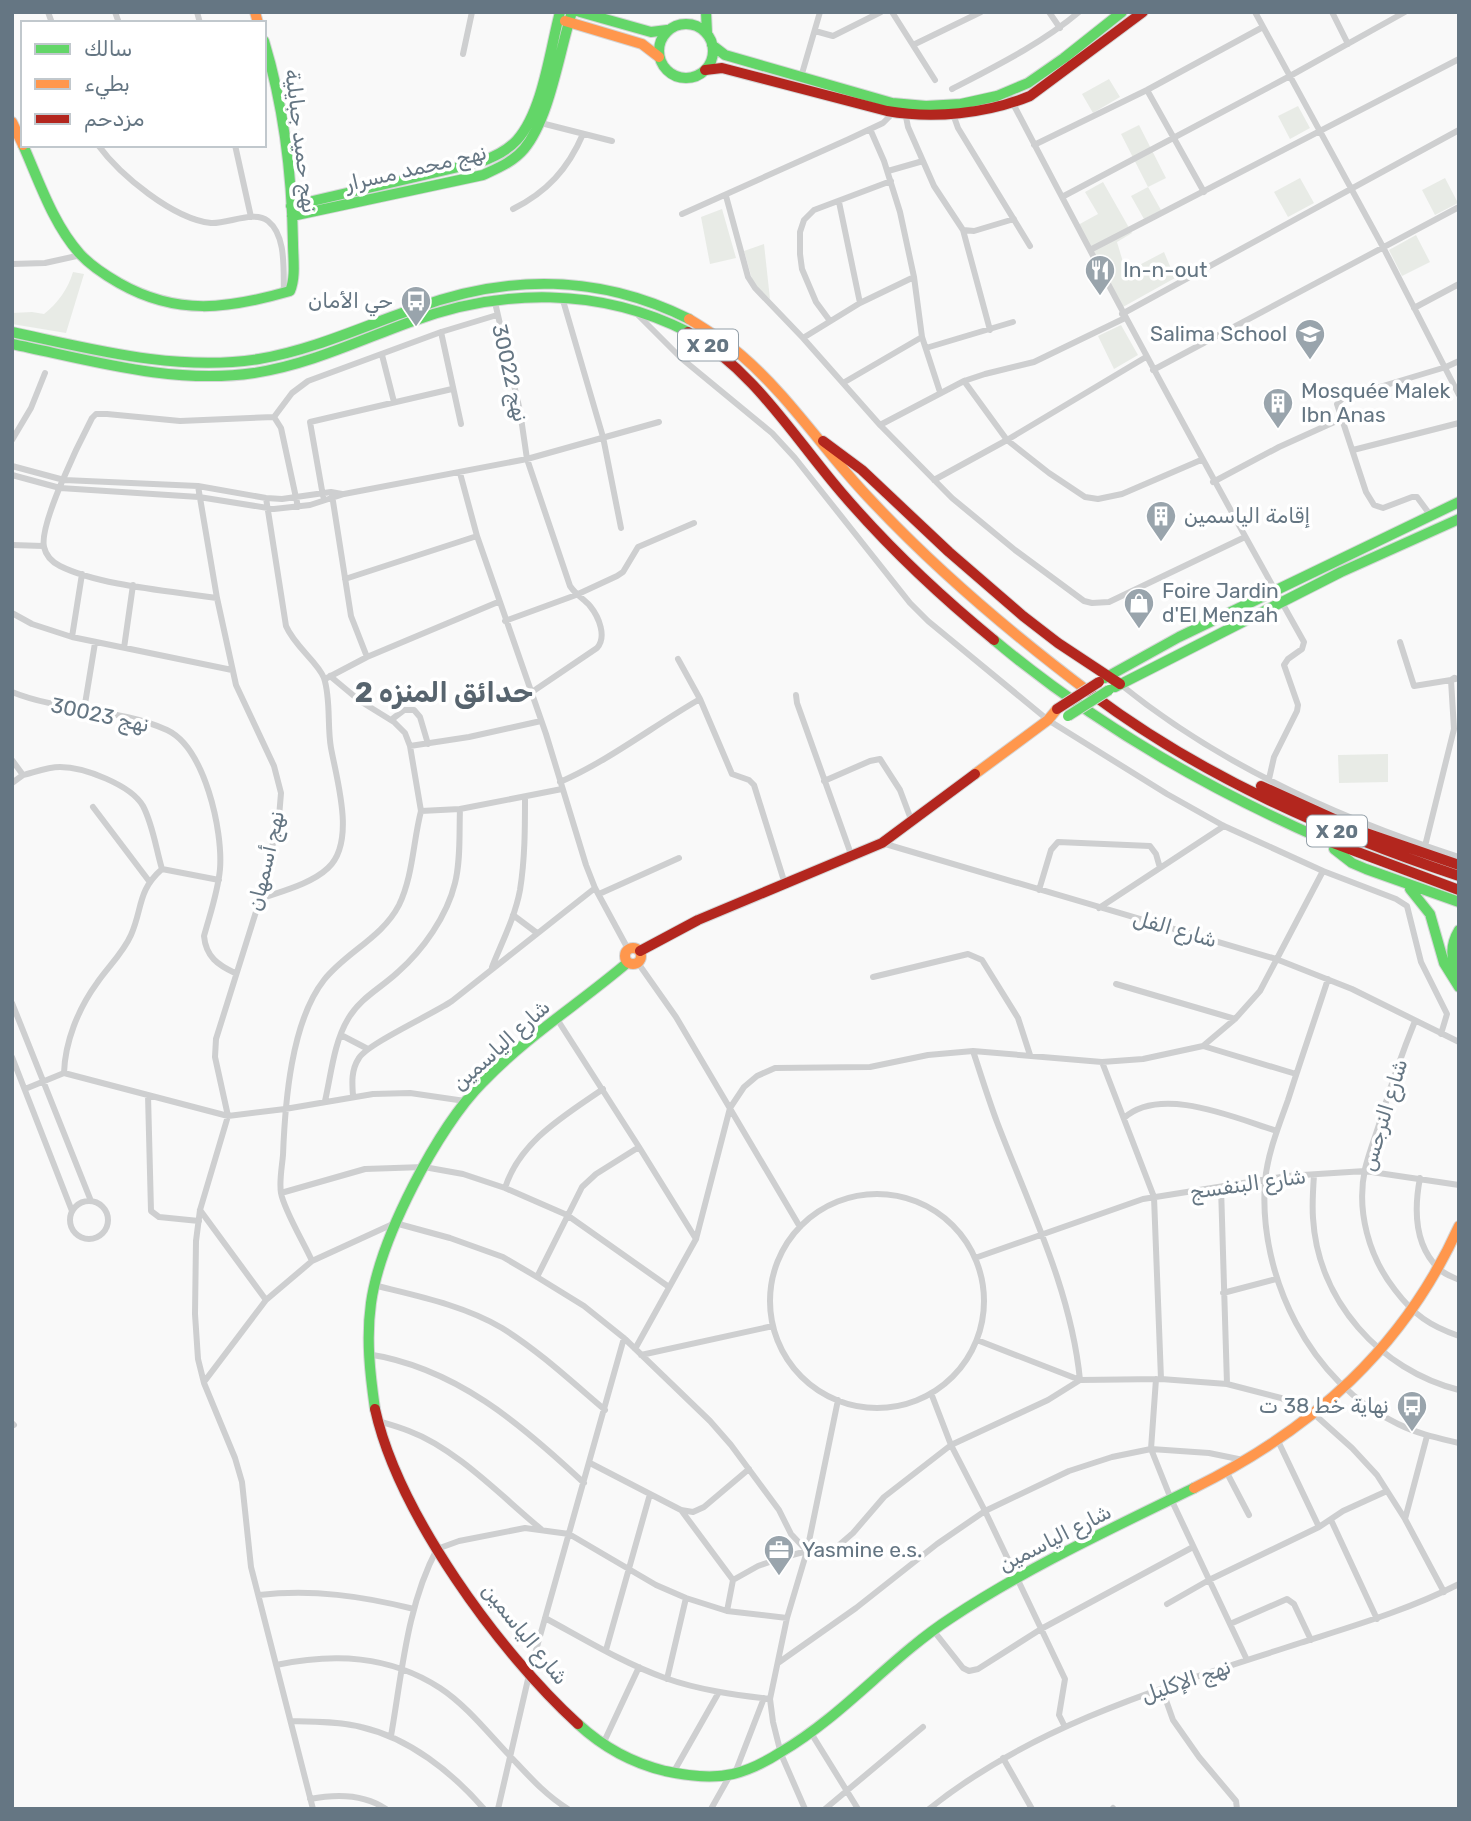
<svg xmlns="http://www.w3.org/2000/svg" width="1471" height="1821" font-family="Rubik,Cairo,sans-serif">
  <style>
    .green { fill: #e8ebe6 }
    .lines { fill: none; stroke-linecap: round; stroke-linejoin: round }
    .fast-casing { stroke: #d5d6d7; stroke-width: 12 }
    .slow-casing { stroke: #d5d6d7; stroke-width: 12 }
    .jam-casing { stroke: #d5d6d7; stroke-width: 12 }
    .street { stroke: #cecfd0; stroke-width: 6 }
    .fast { stroke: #63d668; stroke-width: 10 }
    .slow { stroke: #ff974d; stroke-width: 10 }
    .jam { stroke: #b3261e; stroke-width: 10 }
    .fast-bridge-casing { stroke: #d5d6d7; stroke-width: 12; stroke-linecap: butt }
    .jam-bridge-casing { stroke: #d5d6d7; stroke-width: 12; stroke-linecap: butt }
    .fast-bridge { stroke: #63d668; stroke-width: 10 }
    .jam-bridge { stroke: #b3261e; stroke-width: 10 }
    .labels { text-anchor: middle; stroke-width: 7; stroke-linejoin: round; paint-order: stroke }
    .shield { fill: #fff; stroke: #939fa8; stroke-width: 2 }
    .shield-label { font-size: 19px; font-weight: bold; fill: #657683 }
    .street-label { font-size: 21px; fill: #657683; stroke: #fff }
    .poi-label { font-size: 21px; fill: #657683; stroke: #fff; text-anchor: start }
    .district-label { font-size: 28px; font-weight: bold; fill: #57646e; stroke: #fff }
  </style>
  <rect width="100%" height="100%" fill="#f9f9f9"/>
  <path class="green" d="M1109 79 1120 97 1093 113 1082 94Z
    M1298 106 1310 128 1290 139 1278 116Z
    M1139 125 1166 178 1148 187 1161 210 1144 219 1131 196 1148 187 1121 134Z
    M1300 178 1314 203 1288 217 1274 192Z
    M1445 178 1458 203 1435 215 1422 190Z
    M1103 182 1132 233 1117 242 1126 272 1164 252 1175 278 1123 307 1078 225 1098 214 1085 192Z
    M722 209 736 258 710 264 701 217Z
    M1416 235 1430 262 1402 276 1389 250Z
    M764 244 770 299 754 286 744 251Z
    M73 272 84 274 66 333 12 324V313L32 312 44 314C58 303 68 289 73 272Z
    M1121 325 1138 355 1114 369 1098 336Z
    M1388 754V782L1339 783 1338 755Z"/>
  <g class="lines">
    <g class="fast-casing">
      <path id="fast" d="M580 12 651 32 667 30
        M706 12 707 33
        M659 51a27 27 0 1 1 54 0a27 27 0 1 1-54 0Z
        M712 45 725 55 892 103 926 106 961 104 997 96 1028 83 1064 58 1122 12
        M23 145C39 181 53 224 80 254 91 266 105 275 119 283 177 316 228 309 290 291 296 277 293 258 293 243 292 174 284 107 264 41
        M291 206 480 162C494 157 507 151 517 140 543 111 550 49 560 12
        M292 216 483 175C498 168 513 162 524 149 550 118 559 52 572 12
        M12 332C92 349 176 372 259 359 313 350 364 326 416 308 509 274 599 274 689 319
        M12 344C90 360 173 385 254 373 308 365 358 341 410 322 501 288 600 287 688 332
        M994 640C1093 723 1202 786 1320 838
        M1105 678 1179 637 1459 502
        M1115 687 1341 572 1459 519
        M1334 849 1352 863 1366 869 1459 902
        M1410 889 1430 914 1444 963 1459 987
        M1459 930C1450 945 1450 959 1459 974
        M375 1409C370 1374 366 1339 371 1303 380 1239 437 1128 483 1082 526 1037 580 1003 627 963
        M578 1724C603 1747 632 1763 665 1771 688 1776 711 1779 733 1774 750 1770 767 1761 781 1752 844 1715 891 1657 951 1618 1028 1567 1113 1528 1194 1488"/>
    </g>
    <g class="slow-casing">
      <path id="slow" d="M255 12 258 23
        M565 21 642 44 659 57
        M12 122 23 145
        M689 319C707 330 725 341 741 355 790 397 825 452 869 498 937 571 1013 635 1093 695
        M975 774 1048 720 1057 709
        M625 956a8 8 0 1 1 16 0a8 8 0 1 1-16 0Z
        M1194 1488C1313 1429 1404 1348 1459 1226"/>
    </g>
    <g class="jam-casing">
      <path id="jam" d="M705 70 722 68 887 111C933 119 986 114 1030 96L1143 12
        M688 332C754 370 793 436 841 492 888 547 939 595 994 640
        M823 441 862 470 949 552 1023 616 1058 643 1120 684
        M1093 695C1203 777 1330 833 1459 876
        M1261 786 1363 832 1459 865
        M1320 838 1459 890
        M640 951 698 920 882 843 975 774
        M375 1409C398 1513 499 1652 578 1724"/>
    </g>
    <path class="street" d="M48 12 52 23
      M115 12 119 23
      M197 12 200 23
      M892 12 935 80
      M1049 12 1060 28
      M1255 12 1383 247 1459 395
      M1332 12 1348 44
      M815 31 833 36 881 12
      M913 45 981 12
      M463 54 472 12
      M801 77 820 12
      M952 89C996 66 1041 44 1079 12
      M1147 90 1204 192
      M1007 92C1103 277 1202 460 1304 642L1302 649 1288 659 1284 665 1298 705 1297 711 1274 757 1269 779
      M905 112 908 127 934 186 963 230 990 330
      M953 114 958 128 1030 246
      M541 123 612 141
      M870 129 884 161 900 212 914 277 922 337 940 392
      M98 145C120 175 173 219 211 223 228 224 254 210 268 221 287 236 283 272 284 293
      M235 145 251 217
      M1034 145 1147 90 1263 27
      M888 171 923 161
      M726 196 748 277 755 288 803 338 880 425 952 498 1015 550 1084 601 1092 603 1109 602 1245 537
      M1062 197 1290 76 1405 12
      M839 202 860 303
      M513 209C547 192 568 169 583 134
      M682 214 849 139 883 123 893 113
      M963 230 974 231 1014 219
      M1090 250 1459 59
      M12 264 45 263 81 255
      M562 297 603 437 621 528
      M494 298 520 411 527 459 570 586C576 595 584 599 590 606 599 617 607 637 597 648L532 692
      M1414 308 1459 284
      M636 313 681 358 772 433 795 458 910 603 928 621 1048 720 1167 794 1224 826 1323 871 1396 899 1407 906 1421 962 1447 1014 1441 1034
      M1122 314 1459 130
      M830 321 816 302 802 269 800 254V232L804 220 814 210 891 181
      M441 332 461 424
      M803 338 860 303 914 277
      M926 348 1013 322
      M382 355 394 402
      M1153 370 1459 207
      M964 381 1007 440 1049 473 1085 497 1098 499 1122 494 1201 460
      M843 383 922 337
      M274 417 292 393 308 381 441 332 497 315
      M880 425 964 381 985 374 1034 362 1125 318
      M12 440 31 408 45 373
      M1353 450 1459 423
      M12 466 64 480 198 486 266 498 282 499 331 492 342 494
      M12 475 60 488 199 497 274 509 310 505 344 494 527 459 659 422
      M934 480 1007 440 1146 357
      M1213 482 1279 447 1341 419
      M198 486 217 598 236 685 274 766 281 793 279 817 260 899 216 1039 215 1057 228 1116 200 1210 196 1241 195 1314 198 1359 204 1383 235 1458 242 1482 251 1567 313 1809
      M332 495 351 616 367 657
      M323 496 310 422 452 389
      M1431 516 1417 497H1412L1383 508 1374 505 1366 492 1337 404 1343 398 1446 367 1459 361
      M477 536 546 734 586 865 595 888 628 949
      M12 545 43 546
      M345 579 477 536 460 473
      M217 598C172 591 100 586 60 566 52 562 46 556 44 547 39 524 80 441 92 418L96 414H107L180 421 274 417 281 428 298 507
      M12 613 32 624 72 637 232 670
      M505 621 576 595 617 576 623 572 638 547 694 523
      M72 637 82 574
      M1400 642 1414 686 1451 680 1454 678
      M124 648 133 585
      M678 659 700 699 732 774 749 780 754 785 785 884
      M327 678 367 657 498 602
      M1120 684C1217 763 1340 819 1459 857
      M12 692C61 712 119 708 167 730 205 748 223 831 220 869 218 892 210 914 204 936 206 957 218 965 235 973
      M796 695 797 703 852 857
      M84 710 95 643
      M391 720 404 710H414L420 717 428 744
      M410 746 469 737 541 721
      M12 760 23 775C35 772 48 767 60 767 84 767 131 785 143 806 153 825 156 849 162 869 137 891 143 908 131 935 123 953 108 967 97 983 78 1009 65 1042 64 1073
      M824 781 870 761 880 759 900 790 912 822
      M560 782C610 760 653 726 700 699
      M12 783 23 775
      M93 807 149 881
      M460 809 562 789
      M882 843 1276 959 1352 989 1459 1042
      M1425 846 1454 729 1451 680 1459 678
      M162 869 219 880
      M1039 890 1051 850 1058 842 1150 846 1156 854 1160 868
      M599 894 679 858
      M260 899C282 891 311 884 328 868 356 842 337 781 331 748 327 726 331 699 324 678 318 662 295 647 286 626L266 498
      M1099 908 1224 826
      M513 915 537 933
      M638 963 676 1017 800 1227
      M492 967C502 942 515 917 520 890 525 859 525 828 525 797
      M873 977 968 954 982 960 1018 1018 1030 1055
      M1328 979C1315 1019 1301 1059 1288 1100 1279 1125 1267 1155 1265 1182 1258 1276 1310 1383 1398 1424 1418 1434 1438 1438 1459 1443
      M1116 984 1235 1019
      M12 1003 91 1201
      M557 1019 639 1147
      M1415 1021C1402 1053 1391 1085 1381 1118 1376 1135 1369 1152 1365 1169 1356 1211 1369 1257 1395 1290 1414 1315 1430 1326 1459 1336
      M341 1035 366 1048
      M1203 1046 1296 1074
      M12 1057 72 1211
      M1102 1062 1154 1197 1161 1379
      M25 1089 64 1073 228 1116 285 1109 373 1094 410 1093 465 1101
      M148 1095 151 1211 159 1217 199 1221
      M353 1096C352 1083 351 1070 359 1058 367 1044 433 1014 452 1001L595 888
      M325 1101C331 1075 334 1042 348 1019 360 998 381 988 398 972 423 950 447 916 455 883 461 859 459 833 460 809L421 811 410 746 405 733 394 722 360 701 330 676
      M1124 1118C1161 1085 1235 1118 1277 1131
      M1314 1175C1313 1189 1312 1204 1313 1218 1318 1301 1380 1370 1459 1390
      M1420 1178C1414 1209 1414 1245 1439 1269 1444 1274 1453 1277 1459 1280
      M1221 1187 1227 1384
      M505 1188C520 1141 564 1116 603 1089
      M281 1193 365 1169 424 1167 463 1174 505 1188 567 1215 669 1287
      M770 1301a107 107 0 1 1 214 0a107 107 0 1 1-214 0Z
      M70 1220a19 19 0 1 1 38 0a19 19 0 1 1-38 0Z
      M200 1210 266 1300
      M975 1258 1143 1199 1287 1176 1365 1171 1459 1185
      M312 1261C304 1243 284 1210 281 1193 279 1181 282 1167 283 1155 285 1103 291 1022 324 980 346 952 382 938 399 905 413 876 413 842 421 811
      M537 1277 582 1187 596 1174 639 1147 696 1239
      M373 1285C417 1296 463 1305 502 1328 539 1351 572 1382 605 1410
      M1223 1293 1276 1279
      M977 1340 1080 1380 1161 1379 1227 1384 1281 1398 1314 1414 1352 1448 1377 1475 1405 1519 1444 1592
      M635 1349 696 1239 730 1108 744 1087 757 1076 775 1068 870 1067 928 1055 973 1051
      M367 1354C455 1367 521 1424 584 1483
      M641 1355 773 1326
      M1156 1379 1151 1449 1171 1499 1247 1660
      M1080 1380C1071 1289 1029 1206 997 1122 988 1098 981 1075 973 1051L1102 1062 1143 1059 1203 1046 1235 1019 1260 991 1323 871
      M204 1382 266 1300 312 1261 395 1223 450 1238 503 1257 537 1277 584 1306 624 1338 710 1421 731 1445 779 1510 791 1534 807 1551
      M931 1393 951 1445 985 1511 1065 1679 1059 1715 1065 1727
      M378 1421C388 1424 399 1427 409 1431 457 1449 502 1497 541 1529
      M12 1423 14 1425
      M1279 1443 1319 1527
      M590 1463 681 1510 693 1512 704 1507 749 1469
      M1227 1473 1249 1515
      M681 1510 733 1580 727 1611
      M1405 1519 1427 1436
      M1331 1520 1377 1619
      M733 1580 758 1566 781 1558 807 1551H822L838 1546 853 1533 884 1497 951 1445 1048 1400 1080 1380
      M259 1595C313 1589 362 1596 414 1609
      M1167 1604 1209 1580 1319 1527 1343 1511 1387 1491
      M545 1618C584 1639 623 1663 665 1678 699 1690 735 1695 770 1699
      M1230 1624 1287 1599 1294 1604 1311 1640
      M933 1630 963 1668 969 1671 978 1669 1041 1629 1193 1547
      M606 1650 650 1494
      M778 1663 856 1608 937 1544 985 1511 1069 1471 1112 1457 1151 1449 1209 1453 1248 1461
      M276 1665C334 1653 389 1655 440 1688 466 1705 488 1733 509 1755 528 1775 544 1794 568 1809
      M667 1679 686 1598
      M1162 1689 1173 1720 1199 1757 1236 1801 1237 1809
      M291 1721C314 1722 339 1721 361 1727 409 1738 452 1772 484 1809
      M811 1733 858 1809
      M391 1736C402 1673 407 1605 437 1549L459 1541 525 1528 569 1534 656 1585 686 1598 727 1611 787 1618
      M603 1744 639 1667
      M1003 1758 1032 1809
      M673 1773 719 1692
      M735 1773 764 1698
      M310 1799C335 1794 364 1794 386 1809
      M1113 1808 1114 1809
      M498 1809 529 1675 624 1338
      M711 1809 729 1777
      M805 1809 781 1754 773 1722 770 1699 787 1618 807 1551 838 1400
      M825 1809 923 1727
      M929 1809C1036 1723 1171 1685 1300 1643 1353 1626 1408 1610 1459 1584"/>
    <use href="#fast" class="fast"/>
    <use href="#slow" class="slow"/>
    <use href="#jam" class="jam"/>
    <g class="fast-bridge-casing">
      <path id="fast-bridge" d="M1068 716 1109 690"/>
    </g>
    <g class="jam-bridge-casing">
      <path id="jam-bridge" d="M1057 709 1099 682"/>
    </g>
    <use href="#fast-bridge" class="fast-bridge"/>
    <use href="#jam-bridge" class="jam-bridge"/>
  </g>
  <defs>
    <g id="restaurant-pin" transform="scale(1.575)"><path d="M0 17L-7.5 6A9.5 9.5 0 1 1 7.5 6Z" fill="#99a4ac" stroke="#fff"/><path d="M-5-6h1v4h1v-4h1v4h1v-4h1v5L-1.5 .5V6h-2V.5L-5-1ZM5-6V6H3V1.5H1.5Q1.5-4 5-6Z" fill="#fff"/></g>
    <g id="bus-pin" transform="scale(1.575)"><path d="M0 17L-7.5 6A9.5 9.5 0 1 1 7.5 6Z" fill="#99a4ac" stroke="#fff"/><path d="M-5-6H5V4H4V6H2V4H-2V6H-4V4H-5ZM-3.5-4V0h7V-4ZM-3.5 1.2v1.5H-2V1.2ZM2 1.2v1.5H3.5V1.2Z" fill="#fff"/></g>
    <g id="school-pin" transform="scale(1.575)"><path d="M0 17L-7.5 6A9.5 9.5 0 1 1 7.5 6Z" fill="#99a4ac" stroke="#fff"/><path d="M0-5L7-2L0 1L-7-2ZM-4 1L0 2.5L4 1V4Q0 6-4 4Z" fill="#fff"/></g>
    <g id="building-pin" transform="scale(1.575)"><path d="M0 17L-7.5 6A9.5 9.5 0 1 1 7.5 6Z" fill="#99a4ac" stroke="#fff"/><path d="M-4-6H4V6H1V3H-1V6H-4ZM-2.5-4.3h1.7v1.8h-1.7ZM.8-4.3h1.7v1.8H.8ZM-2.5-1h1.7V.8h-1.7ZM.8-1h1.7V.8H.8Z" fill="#fff"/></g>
    <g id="shop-pin" transform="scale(1.575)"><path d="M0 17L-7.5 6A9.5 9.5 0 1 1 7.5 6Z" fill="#99a4ac" stroke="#fff"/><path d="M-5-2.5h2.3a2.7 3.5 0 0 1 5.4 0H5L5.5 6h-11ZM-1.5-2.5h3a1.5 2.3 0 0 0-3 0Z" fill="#fff"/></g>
    <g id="office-pin" transform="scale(1.575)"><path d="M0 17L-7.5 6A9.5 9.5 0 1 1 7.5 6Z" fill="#99a4ac" stroke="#fff"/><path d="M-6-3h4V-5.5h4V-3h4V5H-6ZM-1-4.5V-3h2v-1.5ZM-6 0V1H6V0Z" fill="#fff"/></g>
  </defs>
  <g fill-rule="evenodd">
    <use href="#restaurant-pin" x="1100" y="270"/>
    <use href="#bus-pin" x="416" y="301"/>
    <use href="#school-pin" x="1310" y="334"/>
    <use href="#building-pin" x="1278" y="403"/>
    <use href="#building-pin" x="1161" y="516"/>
    <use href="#shop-pin" x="1139" y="603"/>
    <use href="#bus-pin" x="1412" y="1406"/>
    <use href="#office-pin" x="779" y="1550"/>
  </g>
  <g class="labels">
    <g class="shield">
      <rect x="678" y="329.5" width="60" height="31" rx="5"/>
      <rect x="1307" y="815.5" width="60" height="31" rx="5"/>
    </g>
    <g class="shield-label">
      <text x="708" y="352">X 20</text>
      <text x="1337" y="838">X 20</text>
    </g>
    <g class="street-label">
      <text transform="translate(301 141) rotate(83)" y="7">نهج حميد جبايلية</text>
      <text transform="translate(416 168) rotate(-13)" y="7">نهج محمد مسرار</text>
      <text transform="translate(510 373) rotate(77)" y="7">نهج 30022</text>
      <text transform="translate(100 715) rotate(12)" y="7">نهج 30023</text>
      <text transform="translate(266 861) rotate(-77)" y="7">نهج أسمهان</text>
      <text transform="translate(1175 929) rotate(16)" y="7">شارع الفل</text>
      <text transform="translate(501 1045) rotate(-42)" y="7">شارع الياسمين</text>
      <text transform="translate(1384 1115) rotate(-73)" y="7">شارع النرجس</text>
      <text transform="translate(1248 1184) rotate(-8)" y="7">شارع البنفسج</text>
      <text transform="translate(1055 1538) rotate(-27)" y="7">شارع الياسمين</text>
      <text transform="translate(525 1634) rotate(51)" y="7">شارع الياسمين</text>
      <text transform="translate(1186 1681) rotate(-19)" y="7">نهج الإكليل</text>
    </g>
    <g class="poi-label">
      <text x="1123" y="277">In-n-out</text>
      <text x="393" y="308" text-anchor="end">حي الأمان</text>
      <text x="1287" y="341" text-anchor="end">Salima School</text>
      <text x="1301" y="398">Mosquée Malek<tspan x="1301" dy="24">Ibn Anas</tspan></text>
      <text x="1184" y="523">إقامة الياسمين</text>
      <text x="1162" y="598">Foire Jardin<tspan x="1162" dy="24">d'El Menzah</tspan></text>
      <text x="1389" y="1413" text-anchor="end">نهاية خط 38 ت</text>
      <text x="802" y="1557">Yasmine e.s.</text>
    </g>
    <g class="district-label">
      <text x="444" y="702">حدائق المنزه 2</text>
    </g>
  </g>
  <rect width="1471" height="1821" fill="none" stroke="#657683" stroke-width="28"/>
  <rect x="21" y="21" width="245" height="126" fill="#ffffff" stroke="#c1c8cd" stroke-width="2"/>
  <rect x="35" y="44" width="35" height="10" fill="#63d668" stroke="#c1c8cd" stroke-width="2"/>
  <text x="84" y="56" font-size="21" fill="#657683">سالك</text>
  <rect x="35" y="79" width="35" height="10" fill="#ff974d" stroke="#c1c8cd" stroke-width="2"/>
  <text x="84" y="91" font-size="21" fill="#657683">بطيء</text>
  <rect x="35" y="114" width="35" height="10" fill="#b3261e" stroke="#c1c8cd" stroke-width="2"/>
  <text x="84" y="126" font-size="21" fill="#657683">مزدحم</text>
</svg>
